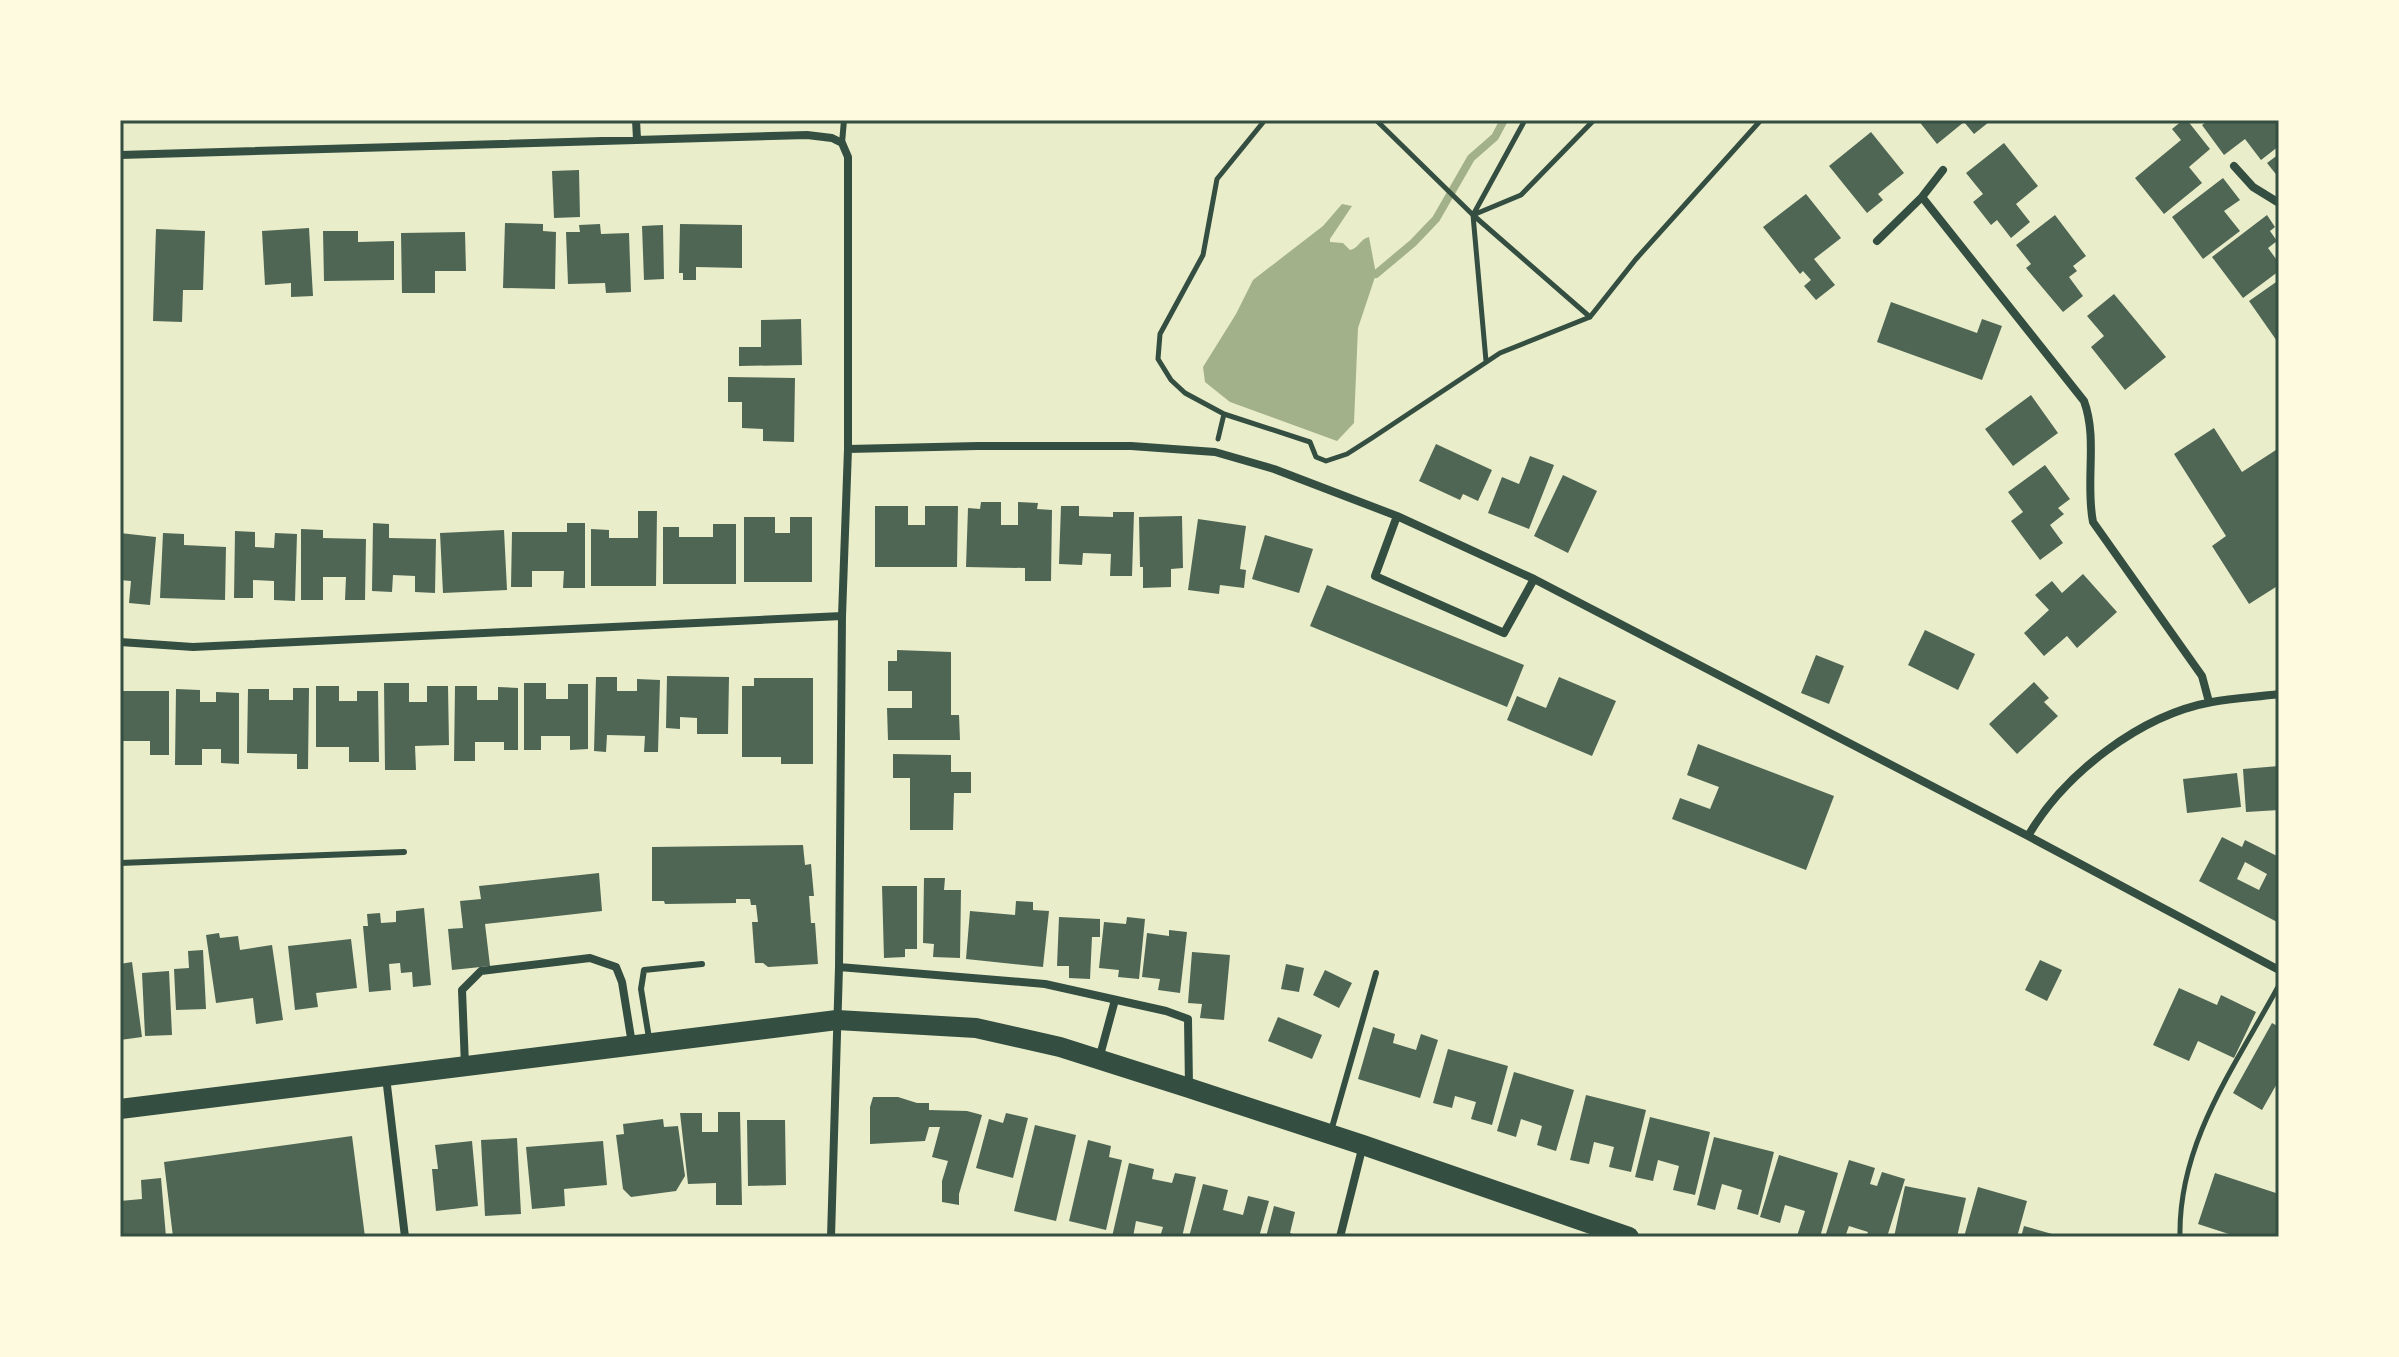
<svg xmlns="http://www.w3.org/2000/svg" width="2399" height="1357" font-family="'IBM Plex Sans',sans-serif">
  <style>
    .water { fill: #a3b18a }
    .lines { fill: none; stroke-linecap: round; stroke-linejoin: round }
    .stream { stroke: #a3b18a; stroke-width: 8 }
    .building { fill: #4f6655; fill-rule: evenodd }
    .path { stroke: #344e41; stroke-width: 5 }
    .service { stroke: #344e41; stroke-width: 6 }
    .minor { stroke: #344e41; stroke-width: 8 }
    .primary { stroke: #344e41; stroke-width: 20 }
    .neatline { fill: none; stroke: #344e41; stroke-width: 3 }
  </style>
  <rect width="100%" height="100%" fill="#e9edc9"/>
  <path class="water" d="M1342 204 1352 206 1330 239V242L1343 243 1350 250C1359 248 1360 239 1369 237L1376 274 1358 328 1354 423 1337 441 1230 402 1205 382 1203 367 1236 314 1253 280 1323 226Z"/>
  <g class="lines">
    <path class="stream" d="M1376 274 1413 243 1436 219 1471 158 1495 137 1504 120"/>
  </g>
  <path class="building" d="M1918 120H1987L1989 122 1974 134 1964 122 1937 144Z
    M2183 120H2187L2210 149 2189 167 2202 183 2164 214 2135 178 2181 140 2172 129Z
    M2209 120H2216L2217 123 2221 120H2279V146L2261 160 2245 139 2224 155 2202 125Z
    M1871 132 1904 173 1878 194 1883 200 1867 213 1829 166Z
    M2004 143 2038 186 2016 204 2030 222 2011 238 1997 220 1991 225 1973 202 1983 194 1966 173Z
    M2279 154V178L2267 163Z
    M579 170 580 217 554 218 552 171Z
    M2223 178 2240 200 2224 211 2240 231 2203 259 2172 217Z
    M1806 194 1841 238 1814 259 1835 285 1816 300 1804 286 1811 280 1803 271 1800 274 1763 227Z
    M2055 215 2086 256 2073 266 2077 271 2069 277 2083 296 2063 312 2026 268 2031 264 2016 245Z
    M2267 215 2275 227 2270 231 2277 241 2268 248 2279 263V271L2243 298 2212 257Z
    M505 223 543 224V231L556 232 555 289 503 288Z
    M600 224 601 234 629 233 631 292 606 293 605 283 568 284 566 232H580L579 225Z
    M680 224 742 225V268L696 267V280H683V273H679Z
    M663 225 664 279 644 280 642 226Z
    M309 228 313 296 291 297V283L265 285 262 231Z
    M156 229 205 231 203 290H183L182 322 153 321Z
    M323 231H358V242L394 241V280L324 281Z
    M465 232 466 271H435V293H402L401 233Z
    M2279 280V344L2249 301Z
    M2114 294 2166 357 2125 390 2091 347 2104 336 2087 316Z
    M1891 302 1977 333 1982 319 2002 326 1982 380 1877 342Z
    M801 319 802 365 739 366V347H761V320Z
    M728 377 795 378 794 442 763 441V429L742 428V402H728Z
    M2031 395 2058 433 2013 466 1985 429Z
    M2214 428 2242 472 2279 448V585L2249 604 2212 546 2226 536 2174 454Z
    M1436 444 1492 470 1478 501 1463 494 1460 500 1419 481Z
    M1530 456 1554 465 1529 529 1488 513 1502 477 1519 484Z
    M2045 465 2070 499 2058 508 2064 514 2050 525 2063 543 2040 560 2011 521 2023 512 2008 492Z
    M1563 475 1597 491 1568 553 1534 536Z
    M981 502H1001V525H1018V502L1038 503 1037 509 1052 510 1051 581H1025V568L966 567 968 508 980 509Z
    M875 506H908V525H925V506H958L957 567H875Z
    M1061 506H1079V516L1113 517V512H1134L1132 576H1110L1111 554 1083 553 1082 565 1059 564Z
    M638 511H657L656 586H591V529L609 530V538H638Z
    M1182 516 1183 568 1171 569V587L1143 588V567H1140L1139 517Z
    M744 517H775V533H790V517H812V582H744Z
    M1198 519 1246 526 1240 569 1246 570 1244 588 1220 585 1219 594 1188 590Z
    M373 523 389 524V538L436 539 435 593 415 592V576L393 575 392 592 372 591Z
    M567 523H585V588H563L564 571H532V587H511L512 532H567Z
    M713 524H736V584H663V527H679V537H713Z
    M301 529 323 530V538L366 539 365 600H345L346 577H323V600H301Z
    M504 530 507 590 443 593 440 533Z
    M235 531 255 532V547L274 548 275 533 297 534 295 601 274 600V581L253 580V598H234Z
    M120 533 156 537 150 605 129 603 131 581 120 580Z
    M163 533 184 534V545L226 547 225 600 160 598Z
    M1265 535 1313 549 1299 593 1252 579Z
    M2083 574 2117 612 2077 648 2067 636 2044 656 2024 633 2049 610 2035 595 2052 581 2062 593Z
    M1327 585 1524 665 1507 707 1310 626Z
    M1925 630 1975 654 1958 690 1908 665Z
    M897 650 951 652V715H959L960 740H888L887 708H912V691H888V661H897Z
    M1816 655 1844 666 1829 704 1801 693Z
    M667 676 729 677 728 734H697V718L680 717V729L666 728Z
    M596 677H617V691H637V679L660 680 658 752H644L645 736 607 735 606 752 594 751Z
    M1559 677 1616 701 1592 756 1507 720 1517 696 1546 708Z
    M754 678H813V764H781V757H742V686H754Z
    M2034 682 2049 698 2044 702 2058 716 2017 754 1989 724Z
    M384 683H409V702H427V686H448L449 745 415 746 416 770H385Z
    M524 683H546V699H568V684H588V749L570 750V736H541V750H524Z
    M316 686H339V701H357V691H378L379 762H349V747H316Z
    M455 686H477V700H498V687L518 688V750H504V742H475V761H454Z
    M293 688H309L308 769H297V754L247 753 248 689H269V700H293Z
    M176 689 200 690V702H216V692L239 693V764L221 763V749H202V765H175Z
    M120 691H169V755H150V741H120Z
    M1698 744 1834 796 1806 870 1672 819 1680 798 1710 809 1719 787 1687 775Z
    M893 754 951 755V772H971V793H954L953 830H910V778H893Z
    M2279 766V810L2246 812 2243 769Z
    M2237 773 2241 807 2187 813 2183 779Z
    M2222 837 2242 847 2245 840 2279 857V923L2199 881ZM2245 862 2267 874 2259 890 2237 879Z
    M803 845 805 865 811 864 814 896H809L811 923H815L818 964 768 967 763 963H755L752 922H758L756 905H751L750 899H736V903L665 904 664 901H652V847Z
    M599 873 602 911 485 924 490 966 452 970 448 929 463 928 460 901 481 899 479 886Z
    M924 878H945L944 890H961L960 958 933 957 934 944 923 943Z
    M882 886H917V949H905V957L884 958Z
    M1016 901 1033 902V910L1049 911 1043 967 966 959 970 911 1015 915Z
    M424 908 431 985 413 987 412 972 401 973 400 963 389 964 391 990 369 992 363 926H368L367 914 380 913 381 923 396 922V911Z
    M1059 917 1100 919V937H1092L1090 979 1069 978V966H1057Z
    M1127 917 1145 919 1139 979 1118 977 1119 970 1099 968 1104 922 1126 924Z
    M1169 930 1187 932 1180 993 1158 990 1160 979 1142 977 1147 933 1169 936Z
    M219 933 220 938 238 936 240 950 272 945 283 1020 256 1024 253 998 216 1003 206 935Z
    M351 939 357 988 316 993 318 1007 295 1010 288 946Z
    M203 950 206 1009 176 1010 174 969 189 968 188 951Z
    M1192 952 1230 955 1224 1020 1200 1018 1202 1004 1188 1003Z
    M2040 960 2062 970 2047 1001 2025 990Z
    M132 962 142 1037 120 1040V964Z
    M1286 964 1304 968 1299 992 1281 989Z
    M1325 970 1352 983 1339 1008 1313 995Z
    M169 971 172 1035 145 1036 142 973Z
    M2179 988 2217 1005 2221 995 2256 1012 2234 1058 2198 1041 2189 1061 2153 1045Z
    M1278 1017 1322 1035 1312 1059 1268 1041Z
    M2272 1023 2279 1027V1080L2262 1110 2233 1093Z
    M1373 1027 1395 1034 1393 1043 1416 1050 1421 1034 1438 1040 1420 1098 1358 1079Z
    M1448 1049 1508 1066 1492 1125 1471 1119 1476 1102 1455 1096 1452 1108 1433 1103Z
    M1514 1072 1574 1090 1556 1151 1537 1145 1542 1126 1521 1119 1516 1137 1497 1131Z
    M1586 1095 1646 1110 1631 1172 1609 1167 1614 1147 1594 1142 1589 1164 1570 1160Z
    M873 1097H898L917 1103H929V1110L967 1111 982 1115 959 1194V1205L942 1202V1181L948 1161 932 1157 940 1127H929L925 1141 870 1144V1107Z
    M718 1112H740L742 1205H716V1183L688 1184 680 1113H702V1132H718Z
    M1006 1113 1028 1118 1013 1178 976 1168 989 1119 1003 1123Z
    M1650 1117 1710 1132 1695 1195 1673 1190 1679 1166 1658 1160 1653 1181 1635 1177Z
    M663 1119 664 1127 678 1126 685 1176 676 1191 631 1197 623 1189 616 1135 624 1134 623 1124Z
    M747 1120H785L786 1185 748 1186Z
    M1035 1125 1076 1135 1056 1221 1014 1211Z
    M352 1136 365 1237H173L164 1162Z
    M1714 1137 1774 1152 1758 1215 1737 1209 1742 1190 1722 1184 1715 1210 1697 1205Z
    M517 1138 521 1214 485 1216 481 1140Z
    M1088 1140 1111 1146 1109 1157 1122 1160 1106 1230 1069 1221Z
    M472 1141 478 1206 436 1211 432 1169H438L435 1145Z
    M603 1141 607 1185 564 1189 565 1206 532 1209 526 1147Z
    M1779 1155 1838 1173 1820 1237 1797 1236 1805 1211 1785 1205 1780 1223 1760 1217Z
    M1849 1160 1875 1168 1870 1184 1877 1186 1882 1172 1905 1179 1887 1237H1866L1868 1232 1849 1226 1845 1237H1825Z
    M1129 1163 1154 1169 1152 1179 1172 1183 1175 1173 1196 1177 1182 1237H1160L1163 1227 1136 1221 1133 1237H1112Z
    M2215 1173 2279 1194V1237H2238L2198 1224Z
    M161 1178 166 1237H120V1201L142 1199 141 1180Z
    M1203 1184 1228 1190 1223 1210 1243 1215 1248 1196 1269 1201 1259 1237H1189Z
    M1905 1186 1966 1198 1957 1237H1894Z
    M1978 1187 2027 1201 2017 1237H1964Z
    M1274 1206 1295 1212 1290 1233 1300 1237H1266Z
    M2024 1226 2059 1236V1237H2021Z"/>
  <g class="lines">
    <path class="path" d="M1376 120 1473 215 1590 317
      M1525 120 1473 215 1521 195 1594 120
      M1473 215 1486 361
      M1224 414 1185 393 1171 380 1158 359 1160 334 1203 255 1217 179 1265 120
      M1218 439 1224 414 1310 442 1316 457 1326 461 1347 454 1372 438 1500 353 1590 317 1636 259 1761 120
      M2180 1237C2178 1142 2236 1065 2279 985"/>
    <path class="service" d="M842 143 844 120
      M120 863 404 852
      M649 1038 641 989 644 970 702 964
      M1331 1131 1376 973"/>
    <path class="minor" d="M636 120 637 139
      M120 155 807 135 832 138 842 143 848 157V449L842 616 839 967 831 1237
      M2234 166 2253 187 2279 203
      M1922 197 2084 401C2098 439 2085 482 2093 522L2202 676 2209 702
      M1877 241 1922 197 1943 170
      M848 449 978 446H1131L1215 452 1274 469 1397 516 1534 579 2028 836 2279 970
      M1397 516 1375 576 1504 633 1534 579
      M120 642 193 647 842 616
      M2028 836C2064 774 2140 715 2212 702 2234 698 2257 697 2279 694
      M839 967 1045 984 1166 1011 1188 1019 1189 1087
      M1099 1059 1115 1000
      M465 1065 462 990 481 971 590 958 616 967 622 982 632 1044
      M386 1077 405 1237
      M1340 1237 1363 1145"/>
    <path class="primary" d="M120 1109 837 1020 976 1028 1060 1047 1189 1088 1363 1145 1629 1237"/>
  </g>
  <rect width="2399" height="1357" fill="none" stroke="#fefae0" stroke-width="244"/>
  <rect x="122" y="122" width="2155" height="1113" class="neatline"/>
</svg>
